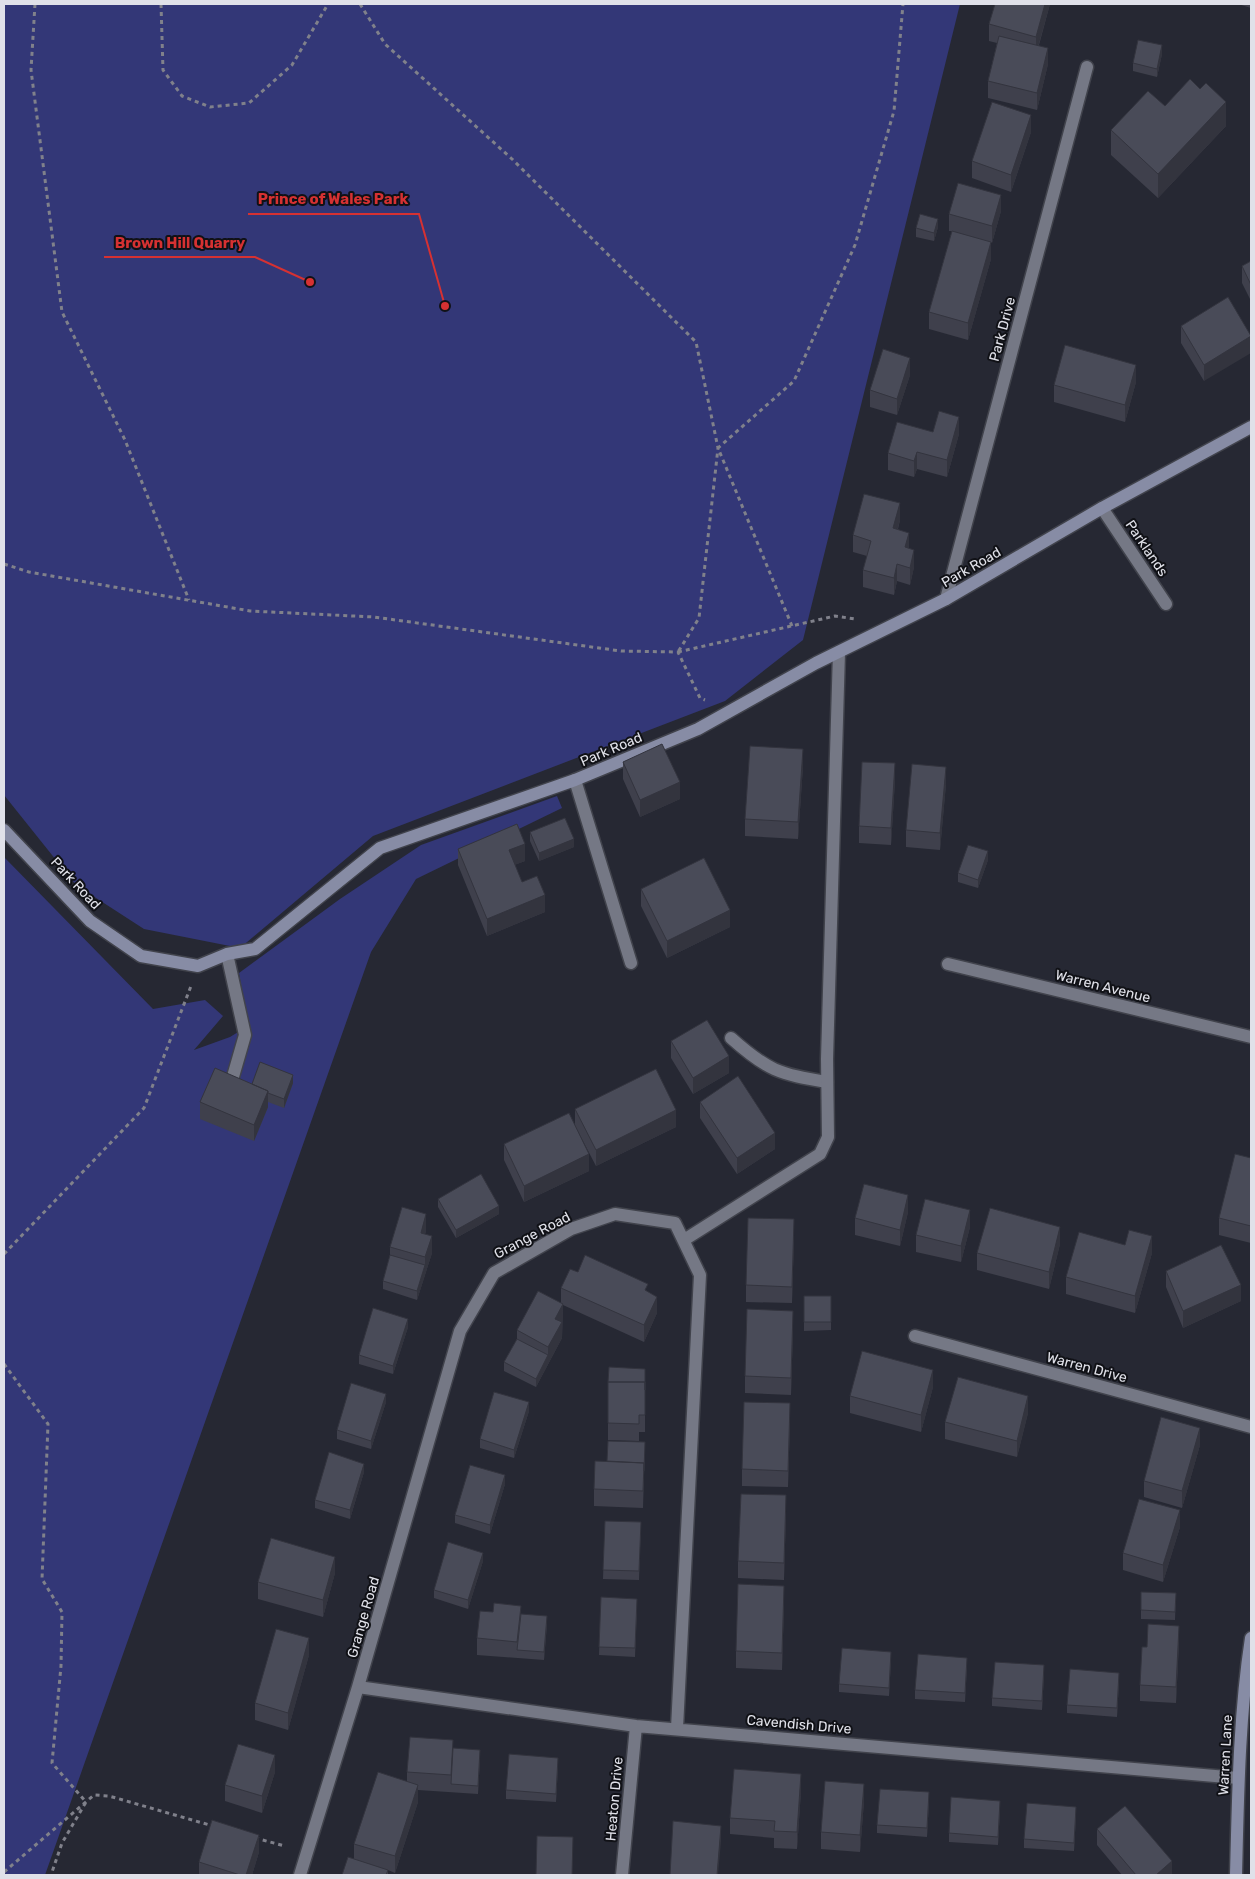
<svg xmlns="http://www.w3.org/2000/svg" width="1255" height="1879" font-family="Rubik,sans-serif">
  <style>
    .green { fill: #333777 }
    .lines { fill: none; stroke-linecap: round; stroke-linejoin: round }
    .lane-casing { stroke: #41434c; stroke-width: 15 }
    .street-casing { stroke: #41434c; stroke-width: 15 }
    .secondary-casing { stroke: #41434c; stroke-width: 15 }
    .path { stroke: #80818b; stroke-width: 3; stroke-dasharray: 4 4; stroke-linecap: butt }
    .lane { stroke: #757885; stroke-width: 12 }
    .street { stroke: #757885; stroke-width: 12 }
    .secondary { stroke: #878ca5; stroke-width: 12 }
    .wall { fill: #3f404c }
    .shaded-wall { fill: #33343e }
    .building { fill: #494b58; stroke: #33343e }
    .labels { text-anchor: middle; stroke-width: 4; stroke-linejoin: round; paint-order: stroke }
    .street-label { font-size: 14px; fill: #e0e1e9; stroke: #101116 }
    .leader { fill: none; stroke: #d63132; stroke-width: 2 }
    .callout-dot { fill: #d63132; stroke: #101116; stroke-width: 2 }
    .callout-label { font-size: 15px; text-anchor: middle; font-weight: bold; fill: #d63132; stroke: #101116; stroke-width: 4; stroke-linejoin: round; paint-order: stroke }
  </style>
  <rect width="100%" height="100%" fill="#262833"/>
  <path class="green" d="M4 4H960L803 640 725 701 373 836 240 948 144 929 76 885 4 795Z
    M557 796 562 808 416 879 371 952 45 1875H4V857L153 1009 205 1000 223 1016 194 1050 230 1037 248 1026 239 973 340 899 421 845Z"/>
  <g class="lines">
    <g class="lane-casing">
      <path id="lane" d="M227 954 245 1035 232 1080
        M731 1038C768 1071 779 1074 827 1082"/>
    </g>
    <g class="street-casing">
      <path id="street" d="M1102 508 1166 604
        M946 599 1087 67
        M575 780 631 963
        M948 964 1251 1037
        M684 1240 820 1154 828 1137 827 1059 839 652
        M915 1336 1251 1427
        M358 1687 636 1726 1238 1778
        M300 1875 358 1687 460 1331 494 1273 571 1229 615 1214 675 1223 700 1275 677 1728
        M622 1875 636 1726"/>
    </g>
    <g class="secondary-casing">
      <path id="secondary" d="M4 830 90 921 141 956 198 966 227 954 255 949 380 848 575 780 698 729 816 663 946 599 1102 508 1251 427
        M1236 1875C1238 1796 1239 1716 1251 1638"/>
    </g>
    <path class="path" d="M35 4 31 70 62 312 125 440 189 600
      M161 4 163 70 182 96 210 107 249 103 292 65 328 4
      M360 4 385 44 512 159 696 342 718 448 699 618 678 652
      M4 564 29 572 250 611 374 617 621 651 678 652 700 698 705 700
      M792 626 718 448 794 381 855 245 894 111 903 4
      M678 652 835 616 855 619
      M4 1254 144 1108 191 986
      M4 1364 48 1424 42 1579 62 1612 61 1666 52 1763 86 1802 62 1843 51 1875
      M255 1838 285 1846
      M4 1872 94 1795 109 1796 213 1826"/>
    <use href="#lane" class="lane"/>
    <use href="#street" class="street"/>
    <use href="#secondary" class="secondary"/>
  </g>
  <path class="wall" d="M1050 4 1039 45 1048 64 1037 110 988 98V81L997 43 989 41V24Z
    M1238 4H1251V8Z
    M1162 54 1157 77 1133 71V63Z
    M1165 106 1226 126 1158 198 1111 155V130Z
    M1031 132 1011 192 972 178V161Z
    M1001 211 992 243 991 242V259L968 340 929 329V312L952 231H949V214Z
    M938 227 934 241 916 237V228Z
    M1251 261V301L1242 283V266Z
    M1181 326 1251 335 1204 381 1181 343Z
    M910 375 897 415 870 407V390Z
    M1136 382 1125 422 1054 402V385Z
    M933 432 959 434 947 477 917 469 914 477 888 470V453Z
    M900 520 898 529 909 549 914 567 910 585 897 581 894 595 863 587V570L867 556 853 552V535Z
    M623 762 680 799 640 817 623 779Z
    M803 766 798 839 745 836V819Z
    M895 780 891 845 859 843V826Z
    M946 784 940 850 906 847V830Z
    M530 832 574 847 539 861 530 841Z
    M458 849 525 861 514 865 522 882 545 912 487 936 458 865Z
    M988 860 978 888 958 882V873Z
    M641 889 730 927 667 958 641 906Z
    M671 1041 729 1073 693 1094 671 1058Z
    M293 1083 284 1108 268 1102V1107L254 1141 200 1119V1102L252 1084Z
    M700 1102 775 1149 737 1174 700 1118Z
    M575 1109 676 1127 596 1166 575 1126Z
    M504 1144 589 1171 524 1202 504 1160Z
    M1251 1158V1243L1219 1235V1218Z
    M438 1199 499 1214 456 1238 438 1207Z
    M908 1212 900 1246 855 1235V1218Z
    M970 1227 961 1262 916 1252V1235Z
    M426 1231 425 1234 432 1253 417 1300 383 1289V1281L390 1255V1247Z
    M794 1236 792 1303 746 1302V1285Z
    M1060 1244 1049 1289 977 1270V1253Z
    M1152 1253 1135 1313 1066 1294V1277Z
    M1166 1271 1241 1301 1183 1328 1166 1287Z
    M578 1272 648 1292 657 1313 644 1342 563 1305 562 1338 536 1387 504 1371V1362L517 1339V1330L561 1304V1288Z
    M804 1296H831V1330L804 1331Z
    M408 1327 393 1374 359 1364V1355Z
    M793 1328 791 1395 745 1393V1376Z
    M645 1369V1432H639V1441L608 1440V1382Z
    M933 1387 921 1432 850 1413V1396Z
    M386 1402 371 1449 337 1439V1430Z
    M529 1411 514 1458 480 1448V1439Z
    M1028 1413 1017 1457 945 1439V1422Z
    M790 1420 788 1487 742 1486V1469Z
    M645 1442 643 1508 594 1506V1489L607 1461Z
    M1200 1445 1182 1508 1144 1497V1481Z
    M364 1472 350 1519 315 1508V1500Z
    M505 1484 490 1534 455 1523V1515Z
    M786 1512 784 1580 738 1578V1561Z
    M605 1521 641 1522 639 1580 603 1579Z
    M1180 1527 1163 1582 1123 1570V1553Z
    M483 1561 468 1609 434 1598V1590Z
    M335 1573 323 1617 258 1599V1582Z
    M1141 1592 1176 1593 1175 1620 1141 1619Z
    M601 1597 637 1607 635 1657 599 1655Z
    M784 1603 782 1670 736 1668V1651Z
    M521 1614 547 1624 544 1660 477 1655V1638Z
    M1179 1642 1176 1703 1140 1701V1685L1147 1647Z
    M309 1655 288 1730 255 1720V1703Z
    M891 1660 889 1696 839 1692V1684Z
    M967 1666 965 1702 915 1699V1690Z
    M1044 1674 1042 1710 992 1706V1698Z
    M1119 1681 1117 1717 1067 1713V1705Z
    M453 1748 480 1758 478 1794 418 1790V1802L395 1873 388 1870V1875L354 1859V1844L407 1782V1772Z
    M558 1766 556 1802 506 1799V1790Z
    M275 1772 262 1813 225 1801V1785Z
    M801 1791 797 1849 774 1848V1838L730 1834V1818Z
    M864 1801 860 1852 821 1849V1832Z
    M929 1801 927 1837 877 1833V1825Z
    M1000 1809 998 1845 949 1842V1833Z
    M1076 1815 1074 1851 1024 1848V1839Z
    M1097 1829 1172 1875H1122L1097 1845Z
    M259 1852 252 1875H199V1862Z"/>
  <path class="shaded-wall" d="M1045 4H1050L1036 54V37Z
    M1162 45V54L1157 77V69Z
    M1048 48V64L1037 110V93Z
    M1226 102V126L1158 198V174Z
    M1031 115V132L1011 192V175Z
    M1001 195V211L992 243V226Z
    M938 219V227L934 241V233Z
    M991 242V259L968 340V323Z
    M1251 336V353L1204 381V365Z
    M910 358V375L897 415V399Z
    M1136 365V382L1125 422V405Z
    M959 417V434L947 477V460Z
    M917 452V469L914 477V461Z
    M900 503V520L893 545V528Z
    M909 533V549L905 547Z
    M914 550V567L910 585V568Z
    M897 564V581L894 595V578Z
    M803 749V766L798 839V822Z
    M895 763V780L891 845V828Z
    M946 767V784L940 850V833Z
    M680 782V799L640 817V800Z
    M574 839V847L539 861V853Z
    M525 844V861L509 867V850Z
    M988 851V860L978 888V880Z
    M545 895V912L487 936V919Z
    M730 910V927L667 958V941Z
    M729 1056V1073L693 1094V1078Z
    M293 1075V1083L284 1108V1099Z
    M268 1091V1107L254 1141V1125Z
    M676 1110V1127L596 1166V1150Z
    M775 1133V1149L737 1174V1158Z
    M589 1154V1171L524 1202V1186Z
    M908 1195V1212L900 1246V1230Z
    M499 1206V1214L456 1238V1230Z
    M970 1210V1227L961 1262V1246Z
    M426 1214V1231L421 1250V1233Z
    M794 1219V1236L792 1303V1287Z
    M1060 1227V1244L1049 1289V1272Z
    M432 1236V1253L417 1300V1291L425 1265V1257Z
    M1152 1236V1253L1135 1313V1296Z
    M1241 1285V1301L1183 1328V1311Z
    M657 1297V1313L644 1342V1325Z
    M563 1304 562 1338 536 1387V1379L548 1355V1347L555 1319Z
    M793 1311V1328L791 1395V1378Z
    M408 1319V1327L393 1374V1366Z
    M933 1370V1387L921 1432V1415Z
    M386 1394V1402L371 1449V1441Z
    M1028 1396V1413L1017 1457V1441Z
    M529 1402V1411L514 1458V1450Z
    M790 1403V1420L788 1487V1471Z
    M1200 1428V1445L1182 1508V1491Z
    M364 1464V1472L350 1519V1510Z
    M505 1475V1484L490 1534V1525Z
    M786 1495V1512L784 1580V1563Z
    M1180 1510V1527L1163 1582V1565Z
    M483 1553V1561L468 1609V1600Z
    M335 1557V1573L323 1617V1600Z
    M784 1586V1603L782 1670V1653Z
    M547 1616V1624L544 1660V1652Z
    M1179 1626V1642L1176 1703V1687Z
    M309 1638V1655L288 1730V1713Z
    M891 1652V1660L889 1696V1688Z
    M1044 1665V1674L1042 1710V1701Z
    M1119 1673V1681L1117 1717V1708Z
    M480 1750V1758L478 1794V1786Z
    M275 1755V1772L262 1813V1796Z
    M558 1758V1766L556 1802V1794Z
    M801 1774V1791L797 1849V1832Z
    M864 1784V1801L860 1852V1835Z
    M418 1785V1802L395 1873V1856Z
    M929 1792V1801L927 1837V1828Z
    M1000 1801V1809L998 1845V1837Z
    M1076 1807V1815L1074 1851V1843Z
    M721 1826V1842L718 1875H717Z
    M259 1835V1852L252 1875H246Z
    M1172 1861V1875H1156Z"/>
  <path class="building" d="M995 4H1045L1036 37 989 24Z
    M999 36 1048 48 1037 93 988 81Z
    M1138 40 1162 45 1157 69 1133 63Z
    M1190 79 1200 89 1206 83 1226 102 1158 174 1111 130 1148 91 1165 106Z
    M992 102 1031 115 1011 175 972 161Z
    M958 183 1001 195 992 226 949 214Z
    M920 214 938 219 934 233 916 228Z
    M952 231 991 242 968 323 929 312Z
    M1251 261V285L1242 266Z
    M1228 297 1251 336 1204 365 1181 326Z
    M1065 345 1136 365 1125 405 1054 385Z
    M883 349 910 358 897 399 870 390Z
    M939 411 959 417 947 460 917 452 914 461 888 453 897 422 933 432Z
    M864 494 900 503 893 528 909 533 905 547 914 550 910 568 897 564 894 578 863 570 871 541 853 535Z
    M662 744 680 782 640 800 623 762Z
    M750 746 803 749 798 822 745 819Z
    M862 762 895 763 891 828 859 826Z
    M912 764 946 767 940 833 906 830Z
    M565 818 574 839 539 853 530 832Z
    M517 824 525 844 509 850 522 882 537 876 545 895 487 919 458 849Z
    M968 845 988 851 978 880 958 873Z
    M704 858 730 910 667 941 641 889Z
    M707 1020 729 1056 693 1078 671 1041Z
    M260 1062 293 1075 284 1099 268 1093V1091L252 1084Z
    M215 1068 268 1091 254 1125 200 1102Z
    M656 1069 676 1110 596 1150 575 1109Z
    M738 1076 775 1133 737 1158 700 1102Z
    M569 1113 589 1154 524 1186 504 1144Z
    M1235 1154 1251 1158V1226L1219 1218Z
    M481 1174 499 1206 456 1230 438 1199Z
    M864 1184 908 1195 900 1230 855 1218Z
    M925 1199 970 1210 961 1246 916 1235Z
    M402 1207 426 1214 421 1233 432 1236 425 1257 390 1247Z
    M990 1208 1060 1227 1049 1272 977 1253Z
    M748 1218 794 1219 792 1287 746 1285Z
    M1129 1230 1152 1236 1135 1296 1066 1277 1079 1232 1125 1245Z
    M1221 1245 1241 1285 1183 1311 1166 1271Z
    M390 1255 425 1265 417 1291 383 1281Z
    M585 1255 648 1284 645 1290 657 1297 644 1325 561 1288 570 1269 578 1272Z
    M538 1291 563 1304 555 1319 562 1322 548 1347 517 1330Z
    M804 1296H831V1322H804Z
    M373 1308 408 1319 393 1366 359 1355Z
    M747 1309 793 1311 791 1378 745 1376Z
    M517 1339 548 1355 536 1379 504 1362Z
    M862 1351 933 1370 921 1415 850 1396Z
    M609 1367 645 1369V1390V1382H608Z
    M958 1377 1028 1396 1017 1441 945 1422Z
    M608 1382H645V1415H639V1424L608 1423Z
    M351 1383 386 1394 371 1441 337 1430Z
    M494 1392 529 1402 514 1450 480 1439Z
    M744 1402 790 1403 788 1471 742 1469Z
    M1161 1417 1200 1428 1182 1491 1144 1481Z
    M608 1441 645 1442 644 1471V1463L607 1461Z
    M329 1452 364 1464 350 1510 315 1500Z
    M595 1461 644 1463 643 1491 594 1489Z
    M470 1465 505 1475 490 1525 455 1515Z
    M741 1494 786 1495 784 1563 738 1561Z
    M1139 1499 1180 1510 1163 1565 1123 1553Z
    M605 1521 641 1522 639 1571 603 1570Z
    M271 1538 335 1557 323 1600 258 1582Z
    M448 1542 483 1553 468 1600 434 1590Z
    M738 1584 784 1586 782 1653 736 1651Z
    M1141 1592 1176 1593 1175 1612 1141 1610Z
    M601 1597 637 1599 635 1648 599 1647Z
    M494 1603 521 1606 517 1642 477 1638 480 1611 493 1612Z
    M521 1614 547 1616 544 1652 517 1650Z
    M1148 1624 1179 1626 1176 1687 1140 1685 1142 1647H1147Z
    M276 1629 309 1638 288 1713 255 1703Z
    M842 1648 891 1652 889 1688 839 1684Z
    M918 1654 967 1658 965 1693 915 1690Z
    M995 1662 1044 1665 1042 1701 992 1698Z
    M1070 1669 1119 1673 1117 1708 1067 1705Z
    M410 1737 453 1740 451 1775 407 1772Z
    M238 1744 275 1755 262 1796 225 1785Z
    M453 1748 480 1750 478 1786 451 1784Z
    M509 1754 558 1758 556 1794 506 1790Z
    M734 1769 801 1774 797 1832 774 1831 775 1821 730 1818Z
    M378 1772 418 1785 395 1856 354 1844Z
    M825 1781 864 1784 860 1835 821 1832Z
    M880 1789 929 1792 927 1828 877 1825Z
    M951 1797 1000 1801 998 1837 949 1833Z
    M1027 1803 1076 1807 1074 1843 1024 1839Z
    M1125 1806 1172 1861 1156 1875H1136L1097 1829Z
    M212 1820 259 1835 246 1875H240L199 1862Z
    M673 1821 721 1826 717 1875H670Z
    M537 1836 573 1837 572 1875H536Z
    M348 1857 388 1870 386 1875H342Z"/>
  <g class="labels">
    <g class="street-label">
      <text transform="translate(1002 329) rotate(-75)" y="5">Park Drive</text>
      <text transform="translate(1147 548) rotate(56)" y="5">Parklands</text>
      <text transform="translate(971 567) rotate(-30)" y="5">Park Road</text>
      <text transform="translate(611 749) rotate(-23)" y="5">Park Road</text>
      <text transform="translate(76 883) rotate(47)" y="5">Park Road</text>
      <text transform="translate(1103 986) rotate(14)" y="5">Warren Avenue</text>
      <text transform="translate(532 1235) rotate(-28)" y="5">Grange Road</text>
      <text transform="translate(1087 1367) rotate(15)" y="5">Warren Drive</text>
      <text transform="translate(363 1617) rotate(-74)" y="5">Grange Road</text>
      <text transform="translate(799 1724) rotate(5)" y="5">Cavendish Drive</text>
      <text transform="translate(1225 1755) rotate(-87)" y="5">Warren Lane</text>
      <text transform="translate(614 1799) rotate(-85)" y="5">Heaton Drive</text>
    </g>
  </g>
  <path class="leader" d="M445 306L419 214H248M310 282L255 257H104"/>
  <g class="callout-dot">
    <circle cx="445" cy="306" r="5"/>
    <circle cx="310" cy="282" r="5"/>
  </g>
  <g class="callout-label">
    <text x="333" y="204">Prince of Wales Park</text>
    <text x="180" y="248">Brown Hill Quarry</text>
  </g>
  <rect width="1255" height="1879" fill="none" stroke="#e0e1e9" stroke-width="10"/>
</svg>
